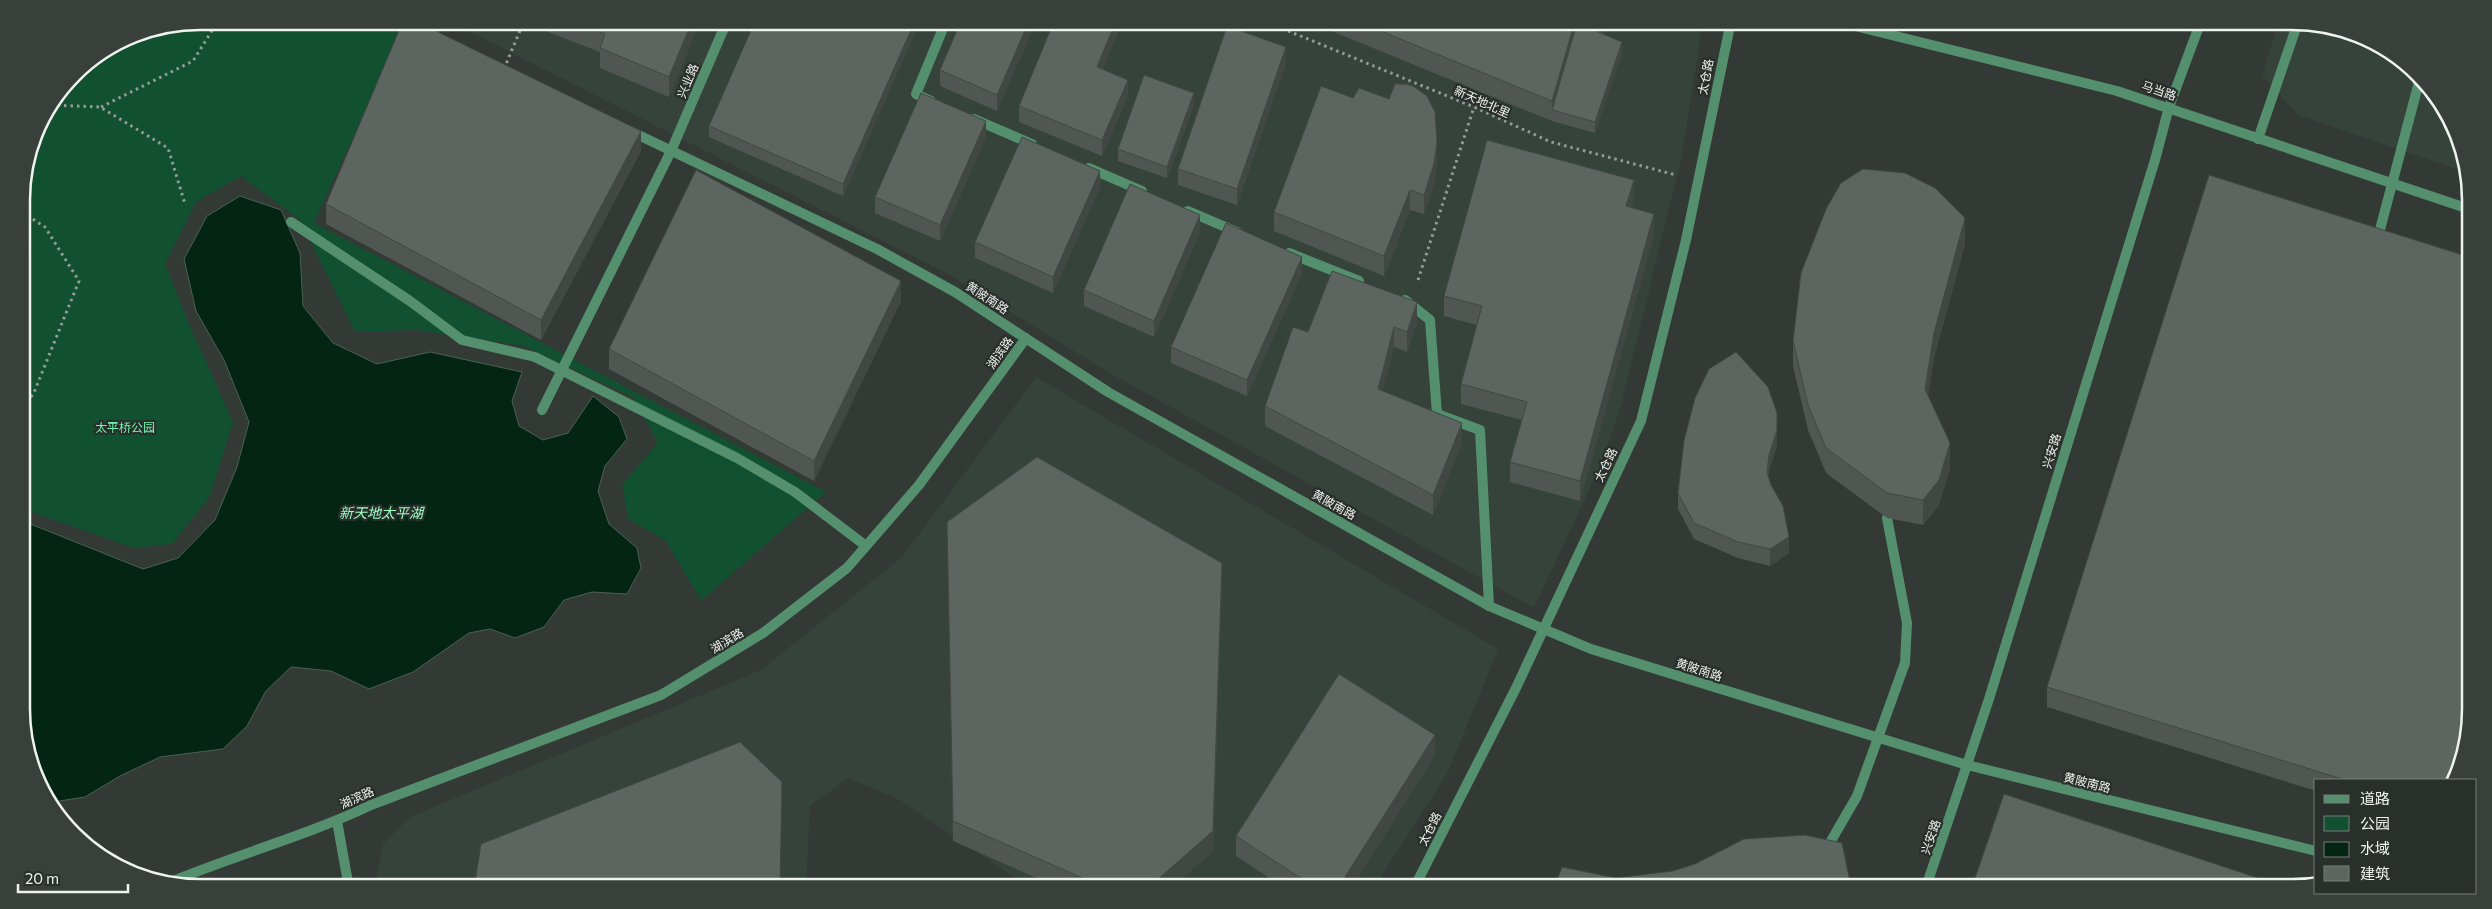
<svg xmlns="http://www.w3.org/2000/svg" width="2492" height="909" font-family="Commissioner,'Noto Sans SC',sans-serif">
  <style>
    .built { fill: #36433b }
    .green { fill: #125032 }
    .water { fill: #042414; stroke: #4a6256 }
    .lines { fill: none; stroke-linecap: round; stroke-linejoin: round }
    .path { stroke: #969b98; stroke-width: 3; stroke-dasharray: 2.5 4; stroke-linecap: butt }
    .service { stroke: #54906e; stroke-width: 10 }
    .pedestrian { stroke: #54906e; stroke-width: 10 }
    .minor { stroke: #54906e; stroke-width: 10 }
    .tertiary { stroke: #54906e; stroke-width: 10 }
    .wall { fill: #505753 }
    .shaded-wall { fill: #414743 }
    .building { fill: #5d6560; stroke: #414743 }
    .labels { text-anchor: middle; stroke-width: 4.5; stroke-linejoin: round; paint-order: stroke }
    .street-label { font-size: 12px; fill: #eff3f0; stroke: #292f2b }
    .park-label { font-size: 12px; fill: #72f5af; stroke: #292f2b }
    .water-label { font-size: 14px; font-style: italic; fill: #9bfec5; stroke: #292f2b }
    .rim { fill: none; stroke: #eff3f0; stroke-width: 2.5 }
  </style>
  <rect width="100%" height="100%" fill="#333935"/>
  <path class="built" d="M449 21H1701L1698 55 1681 160 1620 409 1599 469 1534 608 1113 375 948 274Z
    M2279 21H2292L2349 31 2427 82 2452 121 2468 173 2298 115 2262 75Z
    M1036 377 1498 649 1448 772 1374 888H1219L1202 879 1190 888H1030L900 800 848 778 810 806 806 888H374L383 844 410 817 761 670 902 557Z"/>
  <path class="green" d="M200 21H392L403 27 314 223 826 492 701 601 666 541 628 519 622 484 658 443 634 398 524 346 417 330 355 332 300 220 241 176 196 202 165 264 189 324 233 422 210 496 172 544 134 548 23 509 22 188 40 121 82 66 132 35Z"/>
  <path class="water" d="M240 196 281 210 300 253 303 306 333 343 377 364 430 352 522 372 512 401 519 426 543 440 568 433 593 396 619 417 627 439 605 466 598 491 609 524 637 548 641 568 627 594 592 592 564 600 544 627 515 638 490 629 469 633 413 672 369 689 331 671 291 667 266 691 247 726 223 749 160 757 120 776 85 797 53 802 25 744 23 524 28 523 143 569 178 558 215 520 237 467 249 422 224 360 196 311 184 259 207 216Z"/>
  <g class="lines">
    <path class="path" d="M1264 21 1474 107 1551 142 1676 175
      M504 69 524 21
      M51 105 100 107 168 148 185 204
      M101 107 193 61 218 21
      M22 212 45 227 79 281 33 395 23 402
      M1418 280 1474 107"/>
    <path class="service" d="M2258 139 2298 22"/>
    <path class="pedestrian" d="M931 101 916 94 946 21
      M974 119 1032 144
      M1089 168 1142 191
      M1188 211 1237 232
      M291 222 410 301 462 340 535 357 737 458 795 492 866 546
      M2377 241 2420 78
      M1289 253 1359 281
      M1405 300 1430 320 1437 414 1480 430 1489 606
      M542 410 671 151
      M1824 853 1857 796 1905 663 1907 623 1887 518"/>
    <path class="minor" d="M671 151 727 21
      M337 821 349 888
      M168 883C235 855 306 836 371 805L661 695 763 633 847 568 919 485 1026 338
      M1926 887 1989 699 2155 160 2169 107 2201 21
      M1414 888 1516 688 1641 421 1686 240 1731 21"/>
    <path class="tertiary" d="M1835 21 2117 91 2469 209
      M630 131 877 249 955 292 1108 392 1489 606 1591 649 1967 765 2316 851"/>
  </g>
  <path class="wall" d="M535 21H700L669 97 600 68V52L535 27Z
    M920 21 843 196 709 137V126Z
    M961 21H1036L997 111 940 86V70Z
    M1307 21H1614L1604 34 1622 53 1595 133 1552 121Z
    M1286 63 1237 205 1178 185V169Z
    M1102 70 1128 96 1102 156 1019 122V106Z
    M1194 105 1167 178 1118 161V149Z
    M986 137 940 241 875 213V197Z
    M641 151 541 340 326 224V204Z
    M1437 162 1434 184 1424 214 1410 210 1384 276 1274 231V212Z
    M1100 187 1053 293 975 258V242Z
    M1634 200 1631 208 1654 234 1580 501 1510 482V462L1522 420 1461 404V384L1477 325 1444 316V296Z
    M1200 232 1154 337 1084 306V290Z
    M1965 244 1934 358 1928 395 1950 468 1939 505 1923 525 1887 518 1826 473 1808 430 1793 366V341Z
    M1302 273 1247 396 1171 363V347Z
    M901 301 814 481 609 369V349Z
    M1417 322 1407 352 1394 347 1382 391 1462 443 1433 515 1265 426V406L1308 332Z
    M1777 413V446L1769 471 1768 475 1789 553 1770 566 1738 558 1694 539 1678 509V493Z
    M947 522 1222 583 1213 851 1171 888H1059L953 841Z
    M2047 687 2454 780H2316V791L2047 707Z
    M1435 755 1351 888H1285L1236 856V836Z"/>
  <path class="shaded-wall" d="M692 21H700L669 97V77Z
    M915 21H920L843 196V184Z
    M1029 21H1036L997 111V95Z
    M1116 21H1123L1097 84V67Z
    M1575 21H1577V35L1552 110V101Z
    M1601 21H1614L1601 38Z
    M1622 42V53L1595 133V122Z
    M1286 47V63L1237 205V189Z
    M1128 80V96L1102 156V140Z
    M1194 93V105L1167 178V167Z
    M986 121V137L940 241V225Z
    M641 131V151L541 340V320Z
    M1437 143V162L1434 184 1424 214V195Z
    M1100 171V187L1053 293V277Z
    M1634 180V200L1626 226V206Z
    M1410 190V210L1384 276V256Z
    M1654 214V234L1580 501V481Z
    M1200 215V232L1154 337V321Z
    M1965 218V244L1934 358 1925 414V389L1934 333Z
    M1302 257V273L1247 396V380Z
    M901 281V301L814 481V461Z
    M1417 302V322L1407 352V332Z
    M1394 327V347L1378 409V389Z
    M1462 423V443L1433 515V495Z
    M1777 430V446L1769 471 1767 489 1769 455Z
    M1950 443V468L1939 505 1923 525V500Z
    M1789 537V553L1770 566V549Z
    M1222 563V583L1213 851 1171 888H1148Z
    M1435 735V755L1351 888H1338Z"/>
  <path class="building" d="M403 21H420L440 33 641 131 541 320 326 204Z
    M572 21H692L669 77 600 48 605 34Z
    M755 21H915L843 184 709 126Z
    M961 21H1029L997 95 940 70Z
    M1054 21H1116L1097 67 1128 80 1102 140 1019 106Z
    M1356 21H1575L1552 101Z
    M1577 23 1622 42 1595 122 1552 110Z
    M1227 26 1286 47 1237 189 1178 169Z
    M1144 75 1194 93 1167 167 1118 149Z
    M1395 84H1406L1413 86 1427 96 1435 112 1437 143 1434 164 1424 195 1410 190 1384 256 1274 212 1321 86 1353 98 1359 88 1389 99Z
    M921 93 986 121 940 225 875 197Z
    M1022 137 1100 171 1053 277 975 242Z
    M1487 140 1634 180 1626 206 1654 214 1580 481 1510 462 1527 402 1461 384 1482 306 1444 296Z
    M1863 169 1905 173 1935 188 1965 218 1934 333 1925 389 1950 443 1939 480 1923 500 1887 493 1826 448 1808 405 1793 341 1801 273 1826 209 1841 183Z
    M696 170 901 281 814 461 609 349Z
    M2209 175 2469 257 2471 709 2461 766 2454 780H2345L2047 687Z
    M1130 184 1200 215 1154 321 1084 290Z
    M1226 223 1302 257 1247 380 1171 347Z
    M1332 271 1417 302 1407 332 1394 327 1378 389 1462 423 1433 495 1265 406 1293 327 1308 332Z
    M1736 352 1768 387 1777 413V430L1769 455 1767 472 1771 485 1783 506 1789 537 1770 549 1738 542 1694 523 1678 493 1684 441 1695 398 1709 369Z
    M1037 457 1222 563 1213 831 1148 888H1105L953 821 947 522Z
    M1339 674 1435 735 1338 888H1316L1236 836Z
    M740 742 782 782 780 888H474L481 844Z
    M2004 794 2285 887H1972Z
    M1805 835 1842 843 1851 887 1554 888 1562 867 1616 878 1673 871 1695 864 1744 839Z"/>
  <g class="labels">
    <g class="street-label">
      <text transform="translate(1706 77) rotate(-79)" y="4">太仓路</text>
      <text transform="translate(688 81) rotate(-67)" y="4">兴业路</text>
      <text transform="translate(2159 91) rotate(19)" y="4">马当路</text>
      <text transform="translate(1482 102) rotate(24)" y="4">新天地北里</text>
      <text transform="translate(987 298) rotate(33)" y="4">黄陂南路</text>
      <text transform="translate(1000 353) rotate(-55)" y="4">湖滨路</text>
      <text transform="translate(2052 451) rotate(-73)" y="4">兴安路</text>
      <text transform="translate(1606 465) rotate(-64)" y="4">太仓路</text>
      <text transform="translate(1334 505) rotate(29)" y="4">黄陂南路</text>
      <text transform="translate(727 641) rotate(-31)" y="4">湖滨路</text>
      <text transform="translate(1699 670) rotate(18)" y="4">黄陂南路</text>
      <text transform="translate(2087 783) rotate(14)" y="4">黄陂南路</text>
      <text transform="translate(357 798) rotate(-24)" y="4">湖滨路</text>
      <text transform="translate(1430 829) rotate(-63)" y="4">太仓路</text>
      <text transform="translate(1931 837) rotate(-71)" y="4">兴安路</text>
    </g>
    <g class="park-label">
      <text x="125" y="432">太平桥公园</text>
    </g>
    <g class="water-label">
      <text x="381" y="518">新天地太平湖</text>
    </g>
  </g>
  <path d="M0 0H2492V909H0ZM200 30H2292A170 170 0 0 1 2462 200V709A170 170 0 0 1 2292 879H200A170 170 0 0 1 30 709V200A170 170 0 0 1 200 30Z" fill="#393f3b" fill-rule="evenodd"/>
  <path class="rim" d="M200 30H2292A170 170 0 0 1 2462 200V709A170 170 0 0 1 2292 879H200A170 170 0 0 1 30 709V200A170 170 0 0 1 200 30Z"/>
  <rect x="2314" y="779" width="162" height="115" fill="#292f2b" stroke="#787d7a"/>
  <rect x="2324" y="795" width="25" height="8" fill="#54906e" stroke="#787d7a"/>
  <text x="2360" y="804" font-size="15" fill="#eff3f0">道路</text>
  <rect x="2324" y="816" width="25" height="15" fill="#125032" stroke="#787d7a"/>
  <text x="2360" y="829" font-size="15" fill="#eff3f0">公园</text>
  <rect x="2324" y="842" width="25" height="15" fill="#042414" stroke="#787d7a"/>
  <text x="2360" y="854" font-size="15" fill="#eff3f0">水域</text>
  <rect x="2324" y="866" width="25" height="15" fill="#5d6560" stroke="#787d7a"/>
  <text x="2360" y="879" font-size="15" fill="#eff3f0">建筑</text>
  <path d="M18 884v8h110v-8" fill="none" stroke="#eff3f0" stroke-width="2.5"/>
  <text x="25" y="884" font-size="15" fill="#eff3f0" stroke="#292f2b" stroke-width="4" paint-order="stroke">20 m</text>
</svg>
